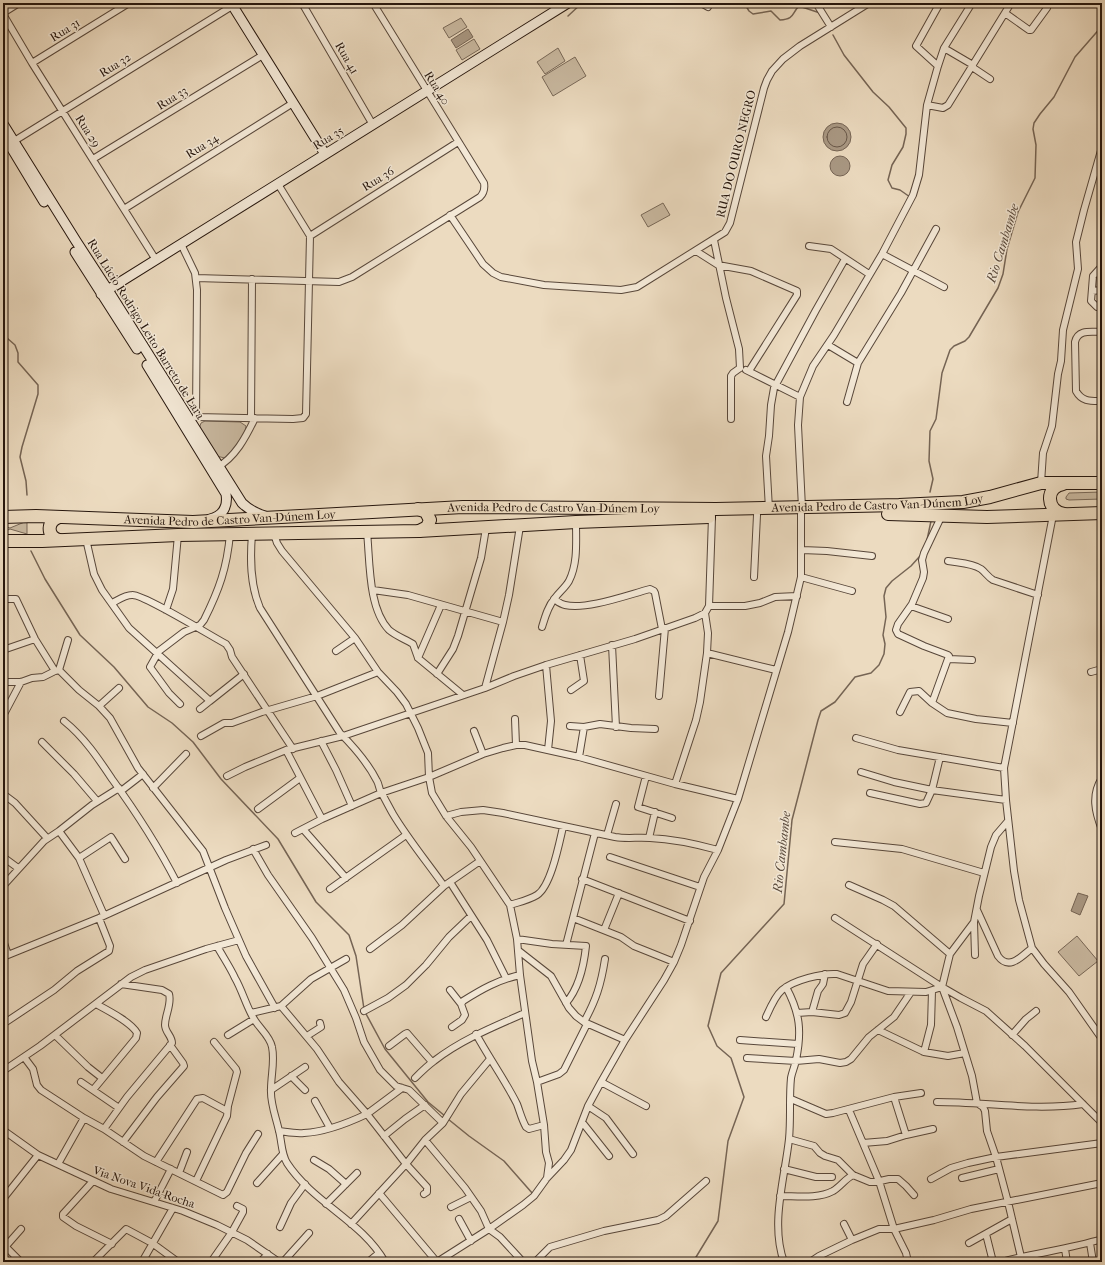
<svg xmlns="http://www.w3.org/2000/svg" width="1105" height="1265" font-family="'IM FELL French Canon',serif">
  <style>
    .green { fill: #cabaa2; stroke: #786858 }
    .water { fill: #a99883; stroke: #756454 }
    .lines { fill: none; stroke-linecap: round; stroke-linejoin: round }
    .shore { stroke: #685748; stroke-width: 1 }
    .stream { stroke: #756454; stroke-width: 1.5 }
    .street-casing { stroke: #58473a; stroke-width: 8 }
    .secondary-casing { stroke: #26160d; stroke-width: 11 }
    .highway-casing { stroke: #26160d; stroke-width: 14 }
    .street { stroke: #f3e8d6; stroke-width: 6 }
    .secondary { stroke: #f3e8d6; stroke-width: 9 }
    .highway { stroke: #ecdbc0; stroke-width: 12 }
    .labels { text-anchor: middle; stroke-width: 3; stroke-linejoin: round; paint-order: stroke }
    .street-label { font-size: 12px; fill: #26160d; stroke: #f3e8d6 }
    .water-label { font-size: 13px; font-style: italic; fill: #5a4a3c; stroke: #f3e8d6 }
  </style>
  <rect width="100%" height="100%" fill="#ecdbc0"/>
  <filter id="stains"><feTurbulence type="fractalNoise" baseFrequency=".005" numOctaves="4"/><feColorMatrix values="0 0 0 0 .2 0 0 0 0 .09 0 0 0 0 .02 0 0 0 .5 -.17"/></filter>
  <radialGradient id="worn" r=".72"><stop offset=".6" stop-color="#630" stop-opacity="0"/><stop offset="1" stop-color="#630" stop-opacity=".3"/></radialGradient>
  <path class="green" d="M461 18 467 27 449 38 443 28Z
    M474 39 480 49 462 60 456 50Z
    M558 48 565 61 545 74 537 62Z
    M575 57 586 76 553 96 542 77Z
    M663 203 670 215 648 227 641 215Z
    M205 421 240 422 246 426C245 439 236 446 227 456L225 458 216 456 199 429 201 423Z
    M1102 492V499L1069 500 1066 499V497L1069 493Z
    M27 521V534L10 529 3 532V526L10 528Z
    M1077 936 1098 961 1079 976 1058 952Z"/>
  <path class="water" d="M468 29 473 37 456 48 451 40Z
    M823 137a14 14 0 1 1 28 0a14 14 0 1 1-28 0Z
    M830 166a10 10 0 1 1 20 0a10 10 0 1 1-20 0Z
    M1078 893 1088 896 1080 915 1071 911Z"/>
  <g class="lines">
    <path class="shore" d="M827 137a10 10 0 1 1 20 0a10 10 0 1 1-20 0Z"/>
    <path class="stream" d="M747 3 746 6 749 11 753 14 771 11 780 20C795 19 791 14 799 6L820 13
      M568 16 582 3
      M833 35 844 55 873 92 889 107 906 128V134L903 147 892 165 888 180 892 188 900 190 910 197
      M3 275 5 328 7 338 15 345 18 353V362L38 385V394L22 447 20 457 26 481 27 495
      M930 492 933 479 929 461 930 431 936 419 942 373 950 350 954 346 965 341 969 337 998 288 1003 274 1007 249 1018 212 1035 178 1036 145 1033 129 1034 123 1040 114 1054 97 1075 57 1102 26
      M927 540 931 521
      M31 551 45 579 80 635 114 667 148 707 172 723 193 742 221 779 278 839 316 902 349 935 356 956 364 1009
      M365 1012 385 1049 428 1102 445 1116
      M448 1119 469 1136 504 1161 533 1194
      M693 1262 718 1221 728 1141 744 1097 731 1058 717 1046 708 1026 721 973 784 904 792 820 818 720 821 711 835 702 855 677 871 673 879 665 884 654 885 644 883 635 886 617 884 596 886 588 892 581 911 566 920 556"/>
    <g class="street-casing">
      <path id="street" d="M302 3 373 125
        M701 3 708 7
        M816 3 831 27
        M3 13 19 3
        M1005 13 1029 30H1031L1047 8
        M3 14 32 63 156 260
        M944 48 973 65
        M32 63 129 3
        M938 66 916 46 940 3
        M972 67 990 79
        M927 105 943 108 948 105 1011 3
        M11 143 237 3
        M93 159 263 55
        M124 209 293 103
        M450 215 483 264 493 273 501 277 544 285 621 290 637 287 725 232 730 223 764 88 767 80 772 71 783 59 800 46 869 3
        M310 236 458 142
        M714 240 726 298 739 349 740 368
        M181 244 195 273 197 290 196 417
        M809 246 831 249 869 274
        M696 251 718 265 751 271 797 291V295L749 371
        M882 254 944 287
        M1102 266 1093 276 1091 301 1097 307H1102
        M196 278 339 282 352 277 480 197C484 193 485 189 484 183L373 3
        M1092 291 1102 290
        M1102 332C1091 332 1078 329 1075 342L1076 391C1082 402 1091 401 1102 401
        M828 345 858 363
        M746 370 800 397
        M847 402 858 363 901 293 936 229
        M196 417 293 419 303 418 306 414 310 236 278 184
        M251 418 252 279
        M731 419V376L733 373 740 368
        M216 468C235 458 246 437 255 418
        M1041 483 1043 453 1052 426 1058 374 1061 361 1063 330 1078 269 1076 242 1084 210 1102 147
        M802 508 798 425 800 397 813 366 834 335 882 254 913 195 919 175 927 105 938 66 944 48 972 3
        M769 509 766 456 769 436 771 405 774 388 816 310 845 259
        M1053 515 1004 768 1006 800 1014 871 1019 900 1032 948 1044 964 1069 992 1102 1039
        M367 532C370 561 368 608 389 630 396 636 405 639 413 644L418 658 463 695
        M252 534C250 559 250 585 260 608L340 733C354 747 368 763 377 781 379 784 379 789 381 792 385 799 389 807 393 814 408 839 427 862 444 886
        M274 534 277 543 282 551 355 638 378 672 397 692 406 704 418 728 428 753 429 777 432 793 446 816 471 847 510 905 517 939 520 975 532 1061 537 1082 544 1125 546 1152 549 1163 547 1178
        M86 539 94 574 102 590 129 628 210 701 244 674
        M802 550 827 551 872 556
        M948 561C959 563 972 563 981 569 985 572 988 577 993 580L1038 595
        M754 577 757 515
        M801 577 852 591
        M373 590 408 595 503 622
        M3 599H16L35 639 55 671
        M554 599C557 601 560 604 565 605 587 610 627 595 650 589L654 591 655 593 662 629
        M112 603C118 600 125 595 132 595 143 594 211 636 226 644L230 650 232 657 293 749
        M709 606H745L760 603 775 597 797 596
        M911 606 948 619
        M166 610 173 589 178 535
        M542 627C545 617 548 606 555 598 559 592 565 588 569 581 578 563 576 542 576 522
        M612 645 616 727
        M3 650 35 639
        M336 651 355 638
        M707 653 776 670
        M418 658 441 605
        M949 659 972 660
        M546 665 551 721 548 750
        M59 670 68 640
        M1091 672 1102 669
        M437 674 453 649 458 636 481 558 486 528
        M3 682H21L32 678 43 677 55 671 59 670 79 690 99 706 110 718 138 768 203 851 225 908 246 956 275 1008
        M485 688 503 622 509 595 520 526
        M571 690 584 681 580 655
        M659 696 665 628
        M932 703 949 656 948 655 924 646 898 634 896 630 898 624 912 604 923 578 924 572 922 560 924 553 942 515
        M180 704 169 693 150 667 159 651 184 632 200 625 204 620C219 590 227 568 230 534
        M99 706 119 688
        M200 709 210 701
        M900 712 910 692 919 691 932 703 947 713 976 719 1013 723
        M3 716 21 682
        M515 719 516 745
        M64 721C84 737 98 758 112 779 136 812 158 846 177 883
        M570 726 584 727 600 724 631 728 655 729
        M474 731 483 754
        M201 736 224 723H232L262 712 317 696 378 672
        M856 738 898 750 1004 768
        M321 741 336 770 352 806
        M42 742 74 774 97 801
        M286 750 322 819
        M579 757 584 727
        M861 772 894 782 932 790 1006 800
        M227 776 245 767 286 750 343 736 485 688 514 676 546 665 635 639 695 618 705 613
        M646 776 638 807 672 818
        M1102 778C1091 795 1095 812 1102 830
        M675 784 696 720 700 702 707 653 708 633 705 613 709 606 712 517
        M153 788 186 754
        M121 791 143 774
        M870 793 920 804 926 803 932 790 940 757
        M3 794 15 803 47 838
        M258 809 300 778
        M446 816 461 812 483 810 503 813 615 837C627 839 638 837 650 838 673 839 696 844 718 850
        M1008 821 996 835 991 847 979 896 974 922 950 954 942 987 957 1027 972 1076 977 1103 983 1107 985 1111 987 1131 996 1157 1008 1202 1021 1257
        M303 829 346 878
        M59 831 79 858 104 915
        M295 833 322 819 381 793 429 777 483 754 503 748 516 745H525L579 757 675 784 738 799
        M607 835 616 804
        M649 838 655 812
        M835 842 902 849 984 873
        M253 849 268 875 312 938 344 990 356 1018 364 1042 380 1070 396 1086 409 1090 443 1123
        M3 857 18 868
        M610 857 700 887
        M79 858 111 837 125 859
        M582 879 690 921
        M450 882 487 940 506 978
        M849 885 883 900 894 906 950 954
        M3 886 44 841 59 831 92 805 119 788
        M330 889 406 835
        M510 905C519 902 529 900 537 895 551 886 559 844 563 827
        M977 910 998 956C1009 971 1021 957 1032 948
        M573 918 621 937 634 946 674 962
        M835 918 942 987 961 998 986 1011 1025 1046 1102 1123
        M974 922 975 955
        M604 930 619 893
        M517 939 552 944 586 946C584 965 579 988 566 1003
        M3 940 8 955
        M566 945 595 833
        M217 946C223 957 230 967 235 978 242 990 247 1008 254 1019 259 1028 270 1036 272 1047 275 1061 271 1075 271 1089 270 1103 276 1117 279 1131 282 1142 281 1153 287 1163 313 1203 362 1221 385 1262
        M370 949 402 925 444 886 480 861
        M519 951 551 976 569 1008 576 1016 584 1022 625 1040
        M3 957 99 918 226 860 266 845
        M450 990 461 1004
        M281 1006 317 1049 339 1082 367 1114 402 1088
        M364 1011 388 998 406 985 426 965 449 937 471 916
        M812 1012 818 991 823 984 825 974
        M251 1013 281 1006 311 979 346 959
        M797 1013 812 1012 839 1015 845 1013 851 1002 863 964 877 944
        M766 1017C770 1008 775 996 782 990 794 980 822 973 837 974L888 991 926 992 942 987
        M584 1022C596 1000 601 985 605 959
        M3 1024 54 990 77 971 109 951 110 946 99 918
        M452 1027 462 1020 465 1015 461 1004 463 1001C482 989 498 980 520 975
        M878 1030 924 1052 948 1056 965 1053
        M476 1034C489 1058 505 1080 517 1104 520 1112 522 1120 526 1127L529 1129 544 1125
        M55 1035 88 1067 102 1078
        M228 1035 254 1019
        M1012 1035 1026 1019 1036 1011
        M307 1036 321 1027 320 1023
        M740 1040 798 1044
        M389 1046 405 1034 407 1033 432 1062
        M924 1052 931 1025 932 991
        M24 1057 33 1069 37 1085 41 1090 84 1118 104 1129 144 1156 219 1193 223 1195 227 1192 246 1153 258 1134
        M747 1058 796 1061 819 1059 840 1063 846 1062 851 1059 869 1037 894 1017 911 992
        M3 1071 40 1046 131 977 145 970 206 949 239 940
        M291 1076 305 1090
        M415 1078C421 1072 427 1066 434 1061 461 1040 493 1027 525 1013
        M81 1082 119 1108
        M537 1082 559 1074 564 1070 587 1024
        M601 1082 646 1106
        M93 1090 136 1038 137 1033C131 1022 107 1010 96 1004
        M271 1090 305 1067
        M894 1097 906 1135
        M791 1099 826 1114 833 1113 894 1097 921 1093
        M315 1101 330 1128
        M937 1102C986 1102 1034 1111 1083 1104
        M588 1106 606 1118 633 1154
        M849 1110 879 1181 894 1229 906 1253 908 1262
        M582 1122 609 1156
        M104 1129 127 1097 172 1043C172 1036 165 1032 165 1025 165 1015 172 1004 169 994L162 990 121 984
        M3 1130 38 1155 111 1189 183 1211 217 1225 247 1240 279 1262
        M279 1131C287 1132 296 1134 304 1133 326 1132 348 1123 367 1114L406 1164 427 1187V1192L424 1194
        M384 1136 405 1119 425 1105
        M789 1139 814 1146 820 1153 825 1156 838 1160 853 1175 870 1182H876L889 1179H898L906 1186 914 1195
        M425 1140 465 1188 481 1211 489 1229 500 1237 523 1262
        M123 1142 157 1097 184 1066 183 1063 170 1045
        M863 1143 887 1141 906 1135 933 1129
        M314 1160 329 1169 346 1184
        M156 1162 197 1099 203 1098 227 1111
        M58 1164 84 1118
        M784 1169 816 1177H832
        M179 1173 187 1152
        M962 1178 999 1169
        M931 1179 951 1168 968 1163 996 1157 1102 1143
        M93 1181 63 1214V1217L76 1226 112 1244
        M196 1181 227 1116 228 1106 237 1072 236 1069 214 1042
        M257 1183 283 1154
        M379 1193 437 1262
        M780 1196C797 1196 818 1199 833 1191 841 1186 845 1179 853 1175
        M3 1199 38 1155
        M154 1202 171 1169
        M326 1204 357 1173
        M451 1207 471 1197
        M459 1219 471 1241
        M351 1224 406 1164 425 1140 443 1123 461 1094 490 1059
        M844 1224 852 1240
        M280 1227 291 1203 305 1184
        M986 1234 993 1262
        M969 1243 1012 1219
        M1090 1243 1093 1262
        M3 1244 21 1262
        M6 1246 21 1229
        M1065 1249 1067 1262
        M93 1262 126 1229 152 1243 178 1262
        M142 1262 173 1208
        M211 1262 232 1232 243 1212V1209L237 1206
        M260 1262 268 1254
        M283 1262 309 1233
        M368 1262 379 1253
        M437 1262 489 1229 523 1205 534 1196 547 1178 564 1160 571 1150 588 1106 601 1082 625 1040 664 980 674 962 681 945 704 877 718 850 738 799 788 632 801 577V514
        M535 1262 550 1247 604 1231 658 1220 666 1216 706 1181
        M784 1262C770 1224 785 1177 789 1139 791 1118 789 1098 791 1078 792 1072 795 1066 796 1060 802 1031 800 1013 786 987
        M810 1262 819 1256 852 1240 879 1229H894L934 1220 971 1209 1102 1183
        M1001 1262C1035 1253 1069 1249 1102 1239"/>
    </g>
    <g class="secondary-casing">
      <path id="secondary" d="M231 3 325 154
        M3 124 76 241 108 290 242 503C249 510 255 513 265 516
        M9 144 44 202
        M75 252 137 349
        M101 294 568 3
        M147 365 226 494C228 506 223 516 210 519"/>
    </g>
    <g class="highway-casing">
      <g id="highway">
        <path d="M1063 484C1045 487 1046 511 1064 514"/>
        <path d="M418 509 426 512 430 520 427 527 419 531"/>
        <path d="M888 514 987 517 1102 513"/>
        <path id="s1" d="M3 517 36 516 193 522 463 507 716 509 899 505 963 502 990 497 1041 483H1102"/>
        <path d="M59 540C46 536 47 521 59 517"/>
        <path d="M3 541H42L178 535 419 531 576 522 709 517"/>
      </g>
    </g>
    <use href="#street" class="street"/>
    <use href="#secondary" class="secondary"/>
    <use href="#highway" class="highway"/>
  </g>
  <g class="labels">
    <g class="street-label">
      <text transform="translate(65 30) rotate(-32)" y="4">Rua 31</text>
      <text transform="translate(347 58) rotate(60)" y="4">Rua 41</text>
      <text transform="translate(115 65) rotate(-32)" y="4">Rua 32</text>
      <text transform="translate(437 88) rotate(58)" y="4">Rua 40</text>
      <text transform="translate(172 98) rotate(-32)" y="4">Rua 33</text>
      <text transform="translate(88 131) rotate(58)" y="4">Rua 29</text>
      <text transform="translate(328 138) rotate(-32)" y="4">Rua 35</text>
      <text transform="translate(202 146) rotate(-32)" y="4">Rua 34</text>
      <text transform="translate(736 154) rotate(-76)" y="4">RUA DO OURO NEGRO</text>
      <text transform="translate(378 179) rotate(-32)" y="4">Rua 36</text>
      <text transform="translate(146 329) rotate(58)" y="4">Rua Lúcio Rodrigo Leito Barreto de Lara</text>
      <text dy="4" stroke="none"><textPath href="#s1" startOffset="875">Avenida Pedro de Castro Van-Dúnem Loy</textPath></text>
      <text dy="4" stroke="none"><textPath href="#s1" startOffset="551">Avenida Pedro de Castro Van-Dúnem Loy</textPath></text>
      <text dy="4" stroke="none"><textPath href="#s1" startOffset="227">Avenida Pedro de Castro Van-Dúnem Loy</textPath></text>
      <text transform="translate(144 1187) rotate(19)" y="4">Via Nova Vida-Rocha</text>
    </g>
    <g class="water-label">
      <text transform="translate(1002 243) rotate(-73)" y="5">Rio Cambambe</text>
      <text transform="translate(781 852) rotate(-84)" y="5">Rio Cambambe</text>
    </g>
  </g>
  <rect width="1105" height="1265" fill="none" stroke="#ecdbc0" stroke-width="16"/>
  <rect x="4" y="4" width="1097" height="1257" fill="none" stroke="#26160d" stroke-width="2"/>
  <rect x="8" y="8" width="1089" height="1249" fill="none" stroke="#26160d"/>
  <rect width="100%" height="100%" filter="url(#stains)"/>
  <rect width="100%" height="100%" fill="url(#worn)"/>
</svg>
